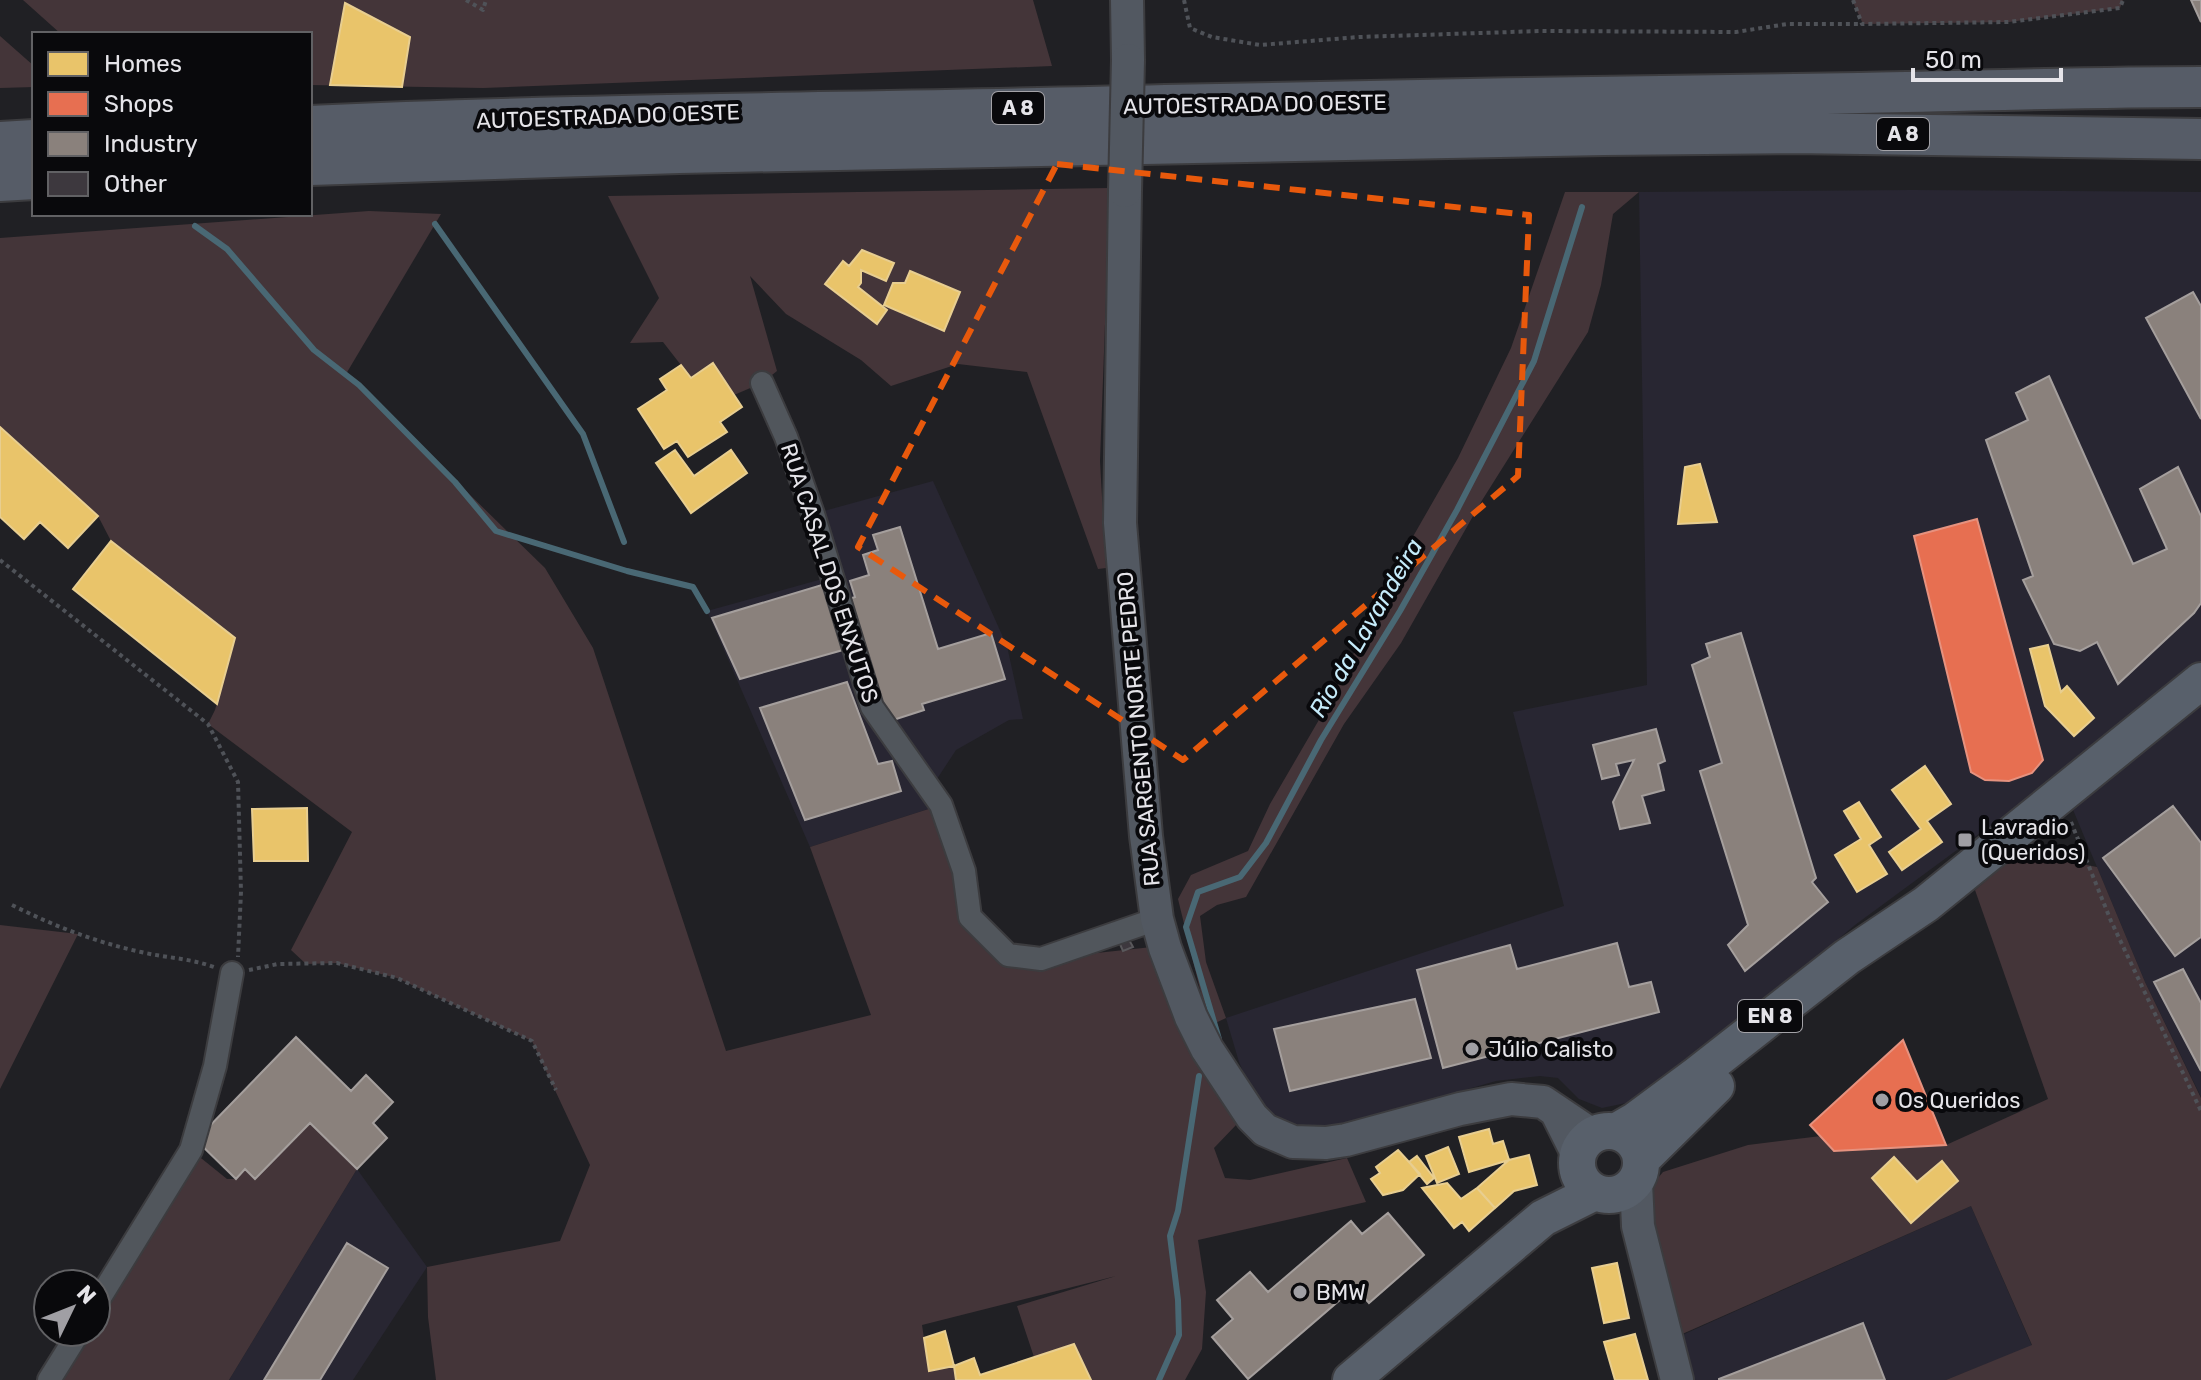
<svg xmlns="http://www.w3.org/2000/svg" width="2201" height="1380" font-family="Rubik,sans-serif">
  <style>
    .built { fill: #282632 }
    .green { fill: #443539 }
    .homes { fill: #e9c46a; stroke: #e8ce90; stroke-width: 2 }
    .shops { fill: #e76f51; stroke: #e6927f; stroke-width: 2 }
    .industry { fill: #8a817c; stroke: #a59f9d; stroke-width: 2 }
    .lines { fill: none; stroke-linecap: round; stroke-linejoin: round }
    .stream { stroke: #496874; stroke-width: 6 }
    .building { fill: #3d383e; stroke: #59585b; stroke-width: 2 }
    .street-casing { stroke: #3c3c3f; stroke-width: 26 }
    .secondary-casing { stroke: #3c3c3f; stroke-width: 36 }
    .primary-casing { stroke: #3c3c3f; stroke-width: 40 }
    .highway-casing { stroke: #3c3c3f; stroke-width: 44 }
    .path { stroke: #4f5258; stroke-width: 4; stroke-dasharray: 4 4; stroke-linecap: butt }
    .street { stroke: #51565c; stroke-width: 22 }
    .secondary { stroke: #525861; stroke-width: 32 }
    .primary { stroke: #58606b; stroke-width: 36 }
    .highway { stroke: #565c67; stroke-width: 40 }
    .secondary-bridge-casing { stroke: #3c3c3f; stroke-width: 36; stroke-linecap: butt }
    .secondary-bridge { stroke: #525861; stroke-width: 32 }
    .marked { fill: none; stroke: #e8590c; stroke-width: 6; stroke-dasharray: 16 10; stroke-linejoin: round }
    .poi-dot { fill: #a09fa4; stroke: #09090c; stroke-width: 3 }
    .labels { text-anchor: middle; stroke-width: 8; stroke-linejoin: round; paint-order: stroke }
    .shield { fill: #09090c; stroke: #a3a2a7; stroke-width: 2 }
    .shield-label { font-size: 20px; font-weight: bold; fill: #e5e4e9 }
    .street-label { font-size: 22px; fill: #e5e4e9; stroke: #09090c }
    .poi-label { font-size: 22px; fill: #e5e4e9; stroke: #09090c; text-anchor: start }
    .water-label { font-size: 24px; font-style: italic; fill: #c5ebfa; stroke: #09090c }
  </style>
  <rect width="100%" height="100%" fill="#202024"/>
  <path class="built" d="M1912 190 2201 192V1097L2145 982 2071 805 1980 833 1855 925 1714 1044 1677 1080 1626 1103 1602 1108 1579 1099 1558 1078 1540 1076 1496 1081 1339 1126 1313 1129 1287 1122 1266 1109 1249 1086 1239 1062 1226 1018 1564 906 1513 712 1647 685 1639 192Z
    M933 481 1007 646 1023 719 1009 720 956 750 935 782 941 805 810 847 707 611 833 576 813 514Z
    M357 1169 427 1267 353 1380H229Z
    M1971 1206 2032 1346 1946 1380H1691L1680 1336Z"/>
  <path class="green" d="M23 0H1033L1052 66 483 88 310 85V34H61Z
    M1852 0H2123L2120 8 2009 22 1863 24Z
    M0 36 34 66V87L0 88Z
    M1110 188 1100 461 1106 568 1098 569 1027 372 958 364 891 386 861 360 786 314 750 276 777 371 762 383 734 395 713 363 691 378 663 342 630 343 659 298 608 196Z
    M1565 192H1639L1613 214 1601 285 1588 332 1481 502 1401 643 1344 724 1246 897 1217 905 1200 916 1206 962 1226 1018 1209 1026 1178 899 1191 875 1248 851 1270 804 1327 706 1411 540 1458 458 1511 348Z
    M369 211 441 214 346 374 545 568 593 648 726 1051 871 1015 810 847 941 805 970 917 1008 955 1041 959 1152 947 1200 1068 1237 1124 1214 1148 1225 1178 1250 1180 1347 1158 1366 1202 1198 1240 1206 1292 1202 1349 1185 1380H1091L1074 1344 1034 1357 1017 1306 1116 1276 922 1325 929 1371 954 1366 956 1380H436L428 1317 427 1267 560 1241 590 1165 532 1041 397 978 337 963 306 964 291 950 352 832 208 724 215 710 235 638 111 541 98 516 0 427V238Z
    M2019 852 2097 867 2145 982 2201 1098V1380H1946L2032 1345 1971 1206 1680 1335 1652 1247 1649 1194 1652 1185 1663 1172 1748 1145 1821 1136 1946 1145 2048 1099 1975 890Z
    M0 925 78 934 0 1089Z
    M310 1123 357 1169 229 1380H49L79 1332H96V1304L191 1150 227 1179H236L245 1169 255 1179Z"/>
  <path class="homes" d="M345 3 410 37 402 87 330 85Z
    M862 250 894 263 886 281 861 270V283L858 287 887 310 877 324 825 284 843 261 849 266Z
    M910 271 960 292 944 331 884 305 893 283H905Z
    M713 363 742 407 720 422 727 432 688 457 677 441 664 449 638 409 667 390 660 379 681 365 691 378Z
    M0 427 98 516 68 548 40 522 24 539 0 517Z
    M675 450 694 476 731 450 747 473 691 513 656 463Z
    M1700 464 1717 522 1678 524 1685 467Z
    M111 541 235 638 217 704 73 589Z
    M2048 645 2061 692 2067 686 2094 718 2074 736 2045 706 2030 649Z
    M1925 766 1951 804 1927 821 1942 842 1902 870 1889 852 1921 829 1892 790Z
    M1859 802 1881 837 1869 845 1887 874 1857 892 1835 855 1861 839 1844 811Z
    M307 808 308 861H254L252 809Z
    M1489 1129 1493 1144 1503 1141 1509 1160 1469 1172 1459 1137Z
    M1448 1147 1459 1174 1437 1183 1426 1156Z
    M1398 1150 1420 1174 1403 1190 1383 1195 1371 1179 1380 1173 1376 1167Z
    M1529 1155 1537 1185 1514 1191 1495 1208 1477 1188 1509 1160Z
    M1417 1156 1434 1178 1427 1184 1409 1162Z
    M1894 1157 1917 1182 1942 1161 1958 1181 1911 1223 1872 1178Z
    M1447 1183 1461 1199 1477 1188 1495 1208 1469 1231 1462 1222 1454 1228 1422 1188Z
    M1617 1263 1629 1318 1604 1323 1592 1268Z
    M945 1331 954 1366 929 1371 924 1338Z
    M1635 1334 1648 1380H1615L1604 1342Z
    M1074 1344 1091 1380H956L954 1366 974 1358 980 1375Z"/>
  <path class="shops" d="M1977 519 2043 760 2032 773 2009 781 1985 780 1971 772 1914 536Z
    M1903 1040 1946 1145 1834 1151 1810 1125Z"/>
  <path class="industry" d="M2191 0H2201V22Z
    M2193 292 2201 306V419L2146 318Z
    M2049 376 2133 564 2167 549 2140 489 2178 467 2201 516V603L2194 613 2118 684 2097 642 2080 651 2054 644 2023 580 2033 576 1986 440 2028 420 2016 393Z
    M900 527 938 649 991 633 1005 679 922 704 924 710 887 722 849 599 855 597 850 581 869 575 863 555 878 550 873 535Z
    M822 585 843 650 740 679 712 618Z
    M1741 633 1816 878 1812 882 1828 902 1745 971 1728 945 1748 925 1700 771 1722 763 1692 665 1710 657 1706 644Z
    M847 682 878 764 892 761 901 791 805 820 760 708Z
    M1656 729 1665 761 1658 764 1664 790 1642 796 1650 823 1620 829 1613 802 1634 760 1616 764 1619 775 1602 779 1593 745Z
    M2173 806 2201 843V937L2175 956 2103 858Z
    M1617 943 1629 987 1651 982 1659 1012 1443 1068 1417 970 1510 945 1517 969Z
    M2183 969 2201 1003V1071L2154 982Z
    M1415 999 1431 1058 1290 1091 1274 1029Z
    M296 1037 351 1091 366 1075 393 1102 373 1123 387 1138 357 1169 310 1123 255 1179 245 1169 236 1179 196 1140Z
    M1388 1213 1424 1255 1369 1303 1355 1287 1248 1379 1212 1337 1233 1319 1217 1300 1250 1272 1268 1292 1351 1221 1362 1234Z
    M347 1243 388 1268 320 1380H264Z
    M1863 1323 1885 1380H1719V1379Z"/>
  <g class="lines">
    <path class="stream" d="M435 224 583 434 624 542
      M195 226 227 249 314 350 359 385 455 482 496 531 627 571 693 587 707 611
      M1219 1039 1186 927 1198 892 1240 877 1266 843 1321 740 1400 611 1457 510 1534 361 1582 207
      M1159 1380 1179 1335 1178 1300 1170 1236 1178 1211 1199 1076"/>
  </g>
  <path class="building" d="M1128 938 1133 947 1123 951 1119 942Z"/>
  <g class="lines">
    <g class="street-casing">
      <path id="street" d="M762 383 786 437 813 514 872 707 941 805 964 871 970 917 1008 955 1041 959 1157 919
        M96 1304 191 1150 215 1066 232 973
        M49 1380 79 1332"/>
    </g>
    <g class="secondary-casing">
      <path id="secondary" d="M1127 0 1128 60
        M1125 191 1120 523 1146 836 1157 919 1165 948 1191 1017 1207 1049 1252 1117 1265 1130 1293 1142 1326 1143 1346 1140 1460 1109 1511 1099 1543 1102 1592 1135
        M1556 1111 1578 1155
        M1636 1182 1638 1226 1677 1380"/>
    </g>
    <g class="primary-casing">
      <path id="primary" d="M1577 1163a32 32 0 1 1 64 0a32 32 0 1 1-64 0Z
        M1617 1131 1636 1120 1698 1074 1847 957 1926 904 2201 681
        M1642 1159 1716 1086
        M1351 1380 1543 1218 1595 1192"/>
    </g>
    <g class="highway-casing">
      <path id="highway" d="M310 126C595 113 880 113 1165 105 1396 99 1628 97 1859 93 1973 91 2087 87 2201 87
        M0 142 34 140
        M310 165 679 153 1605 135 1793 133 2201 139
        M0 181 34 179"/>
    </g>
    <path class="path" d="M466 0 483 10 486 0
      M1184 0 1190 28 1212 37 1260 45 1359 37 1541 31 1736 32 1787 24H1862
      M1853 0 1862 24 2009 22 2120 8 2123 0
      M0 560 208 724 238 782 241 892 238 957
      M2071 822 2111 921 2201 1111
      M12 905C54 926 95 942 141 952 166 958 189 958 214 967
      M249 970 278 964 337 963 397 978 532 1041 556 1090"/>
    <use href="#street" class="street"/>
    <use href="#secondary" class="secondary"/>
    <use href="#primary" class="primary"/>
    <use href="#highway" class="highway"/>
    <g class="secondary-bridge-casing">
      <path id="secondary-bridge" d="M1125 191 1128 60"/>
    </g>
    <use href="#secondary-bridge" class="secondary-bridge"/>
  </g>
  <path class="marked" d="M1057 164 1529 215 1518 476 1183 760 858 547Z"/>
  <g class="poi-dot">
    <rect x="1957" y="832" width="16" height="16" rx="4"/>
    <circle cx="1472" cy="1049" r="8"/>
    <circle cx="1882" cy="1100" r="8"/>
    <circle cx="1300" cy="1292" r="8"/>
  </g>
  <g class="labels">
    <g class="shield">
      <rect x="992" y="92" width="52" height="32" rx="6"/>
      <rect x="1877" y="118" width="52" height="32" rx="6"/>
      <rect x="1738" y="1000" width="64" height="32" rx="6"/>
    </g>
    <g class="shield-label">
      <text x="1018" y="115">A 8</text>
      <text x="1903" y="141">A 8</text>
      <text x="1770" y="1023">EN 8</text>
    </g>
    <g class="street-label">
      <text transform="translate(1255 104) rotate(-1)" y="8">AUTOESTRADA DO OESTE</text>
      <text transform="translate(608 116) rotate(-2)" y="8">AUTOESTRADA DO OESTE</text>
      <text transform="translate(830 573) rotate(72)" y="8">RUA CASAL DOS ENXUTOS</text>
      <text transform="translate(1138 729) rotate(-95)" y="8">RUA SARGENTO NORTE PEDRO</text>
    </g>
    <g class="poi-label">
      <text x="1981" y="835">Lavradio<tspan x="1981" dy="25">(Queridos)</tspan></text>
      <text x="1488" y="1057">Júlio Calisto</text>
      <text x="1898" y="1108">Os Queridos</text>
      <text x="1316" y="1300">BMW</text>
    </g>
    <g class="water-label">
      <text transform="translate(1366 628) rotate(-60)" y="8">Rio da Lavandeira</text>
    </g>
  </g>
  <rect x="32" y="32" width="280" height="184" fill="#09090c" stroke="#616164" stroke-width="2"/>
  <rect x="48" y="52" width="40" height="24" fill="#e9c46a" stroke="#616164" stroke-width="2"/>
  <text x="104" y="72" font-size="24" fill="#e5e4e9">Homes</text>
  <rect x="48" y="92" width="40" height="24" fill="#e76f51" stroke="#616164" stroke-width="2"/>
  <text x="104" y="112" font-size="24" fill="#e5e4e9">Shops</text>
  <rect x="48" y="132" width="40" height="24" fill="#8a817c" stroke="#616164" stroke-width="2"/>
  <text x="104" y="152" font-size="24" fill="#e5e4e9">Industry</text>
  <rect x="48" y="172" width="40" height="24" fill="#3d383e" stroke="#616164" stroke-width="2"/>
  <text x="104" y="192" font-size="24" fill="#e5e4e9">Other</text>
  <g transform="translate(72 1308) rotate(47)"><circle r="38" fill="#09090c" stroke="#616164" stroke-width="2"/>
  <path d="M0-6L14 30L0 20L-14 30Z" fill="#a09fa4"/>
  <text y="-12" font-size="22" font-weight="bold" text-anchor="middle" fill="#e5e4e9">N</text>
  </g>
  <path d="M1913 68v12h148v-12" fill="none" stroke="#e5e4e9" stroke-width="4"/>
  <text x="1925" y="68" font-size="24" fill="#e5e4e9" stroke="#09090c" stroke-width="6" paint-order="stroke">50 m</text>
</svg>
